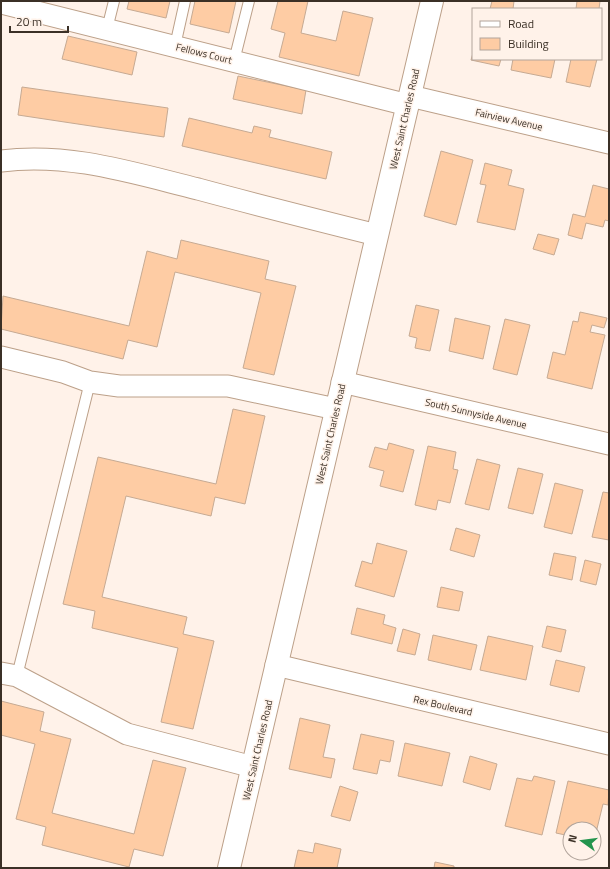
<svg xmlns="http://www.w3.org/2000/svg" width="610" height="869" font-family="'Titillium Web',sans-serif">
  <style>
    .building { fill: #fecca4; stroke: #c6aa93 }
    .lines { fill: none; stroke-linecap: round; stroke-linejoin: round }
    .lane-casing { stroke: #bca089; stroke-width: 12 }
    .street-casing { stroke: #bca089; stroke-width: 23 }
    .secondary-casing { stroke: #bca089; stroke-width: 24 }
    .lane { stroke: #fff; stroke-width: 10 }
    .street { stroke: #fff; stroke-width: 21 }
    .secondary { stroke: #fff; stroke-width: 22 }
    .labels { text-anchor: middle; stroke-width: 3; stroke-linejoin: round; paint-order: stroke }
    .street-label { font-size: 10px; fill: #3b3026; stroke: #fff2e9 }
  </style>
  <rect width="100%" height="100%" fill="#fff2e9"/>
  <path class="building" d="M129 1H170L166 18 127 9Z
    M195 1H236L229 33 190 24Z
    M278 1H308L301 33 336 41 343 11 373 18 359 76 279 57 285 33 271 29Z
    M492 1H514L513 9H490Z
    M577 1H600L599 9H576Z
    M68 36 137 52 132 75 62 59Z
    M473 53V59H501L499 66 471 60Z
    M513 59H555L551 78 511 70Z
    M571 59H597L590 87 566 82Z
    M238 76 306 90 302 114 233 99Z
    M22 87 168 108 164 137 18 115Z
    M189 118 252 133 254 126 271 130 269 137 332 152 326 179 182 146Z
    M441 151 473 160 456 225 424 216Z
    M485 163 512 170 508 185 524 189 515 230 477 222 486 185 480 184Z
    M593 185 609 189V221L605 220 603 227 586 223 582 239 568 235 573 214 585 217Z
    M538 234 559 239 554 255 533 249Z
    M181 240 269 261 265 279 296 286 274 375 243 368 261 293 175 272 157 347 128 340 123 359 1 329 3 296 129 326 147 251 177 259Z
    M416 305 439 310 430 351 415 348 417 338 409 336Z
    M580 312 607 318 604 328 592 325 590 332 605 335 592 389 547 378 553 352 565 355 573 321 578 322Z
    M455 318 490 326 483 359 449 351Z
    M505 319 530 325 517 375 493 369Z
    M233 409 265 416 245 504 215 497 211 516 126 496 102 597 187 617 183 634 214 641 193 729 161 722 178 648 92 628 95 611 63 604 98 457 216 484Z
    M389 443 414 450 403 492 380 486 384 471 369 467 375 447 387 450Z
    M428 446 456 452 453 469 458 470 450 503 438 500 436 510 415 505Z
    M477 459 500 465 489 510 465 504Z
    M518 468 543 474 533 514 508 508Z
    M555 483 583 490 572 534 544 527Z
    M603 492 609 493V540L592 537Z
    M456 528 480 535 474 557 450 550Z
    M377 543 407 551 394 597 355 586 362 561 372 564Z
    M554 553 576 557 572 580 549 575Z
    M585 560 601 564 596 585 580 581Z
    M441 587 463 592 459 611 437 607Z
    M357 608 385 615 383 624 396 628 392 644 351 634Z
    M547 626 566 630 561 652 542 647Z
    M403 629 420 634 415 655 397 651Z
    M433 635 477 645 471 670 428 660Z
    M488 636 533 646 526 680 480 670Z
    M556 660 585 667 579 692 550 685Z
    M1 701 44 712 40 731 71 739 52 813 134 834 153 760 186 768 163 856 134 849 129 867 42 845 46 827 16 819 35 744 1 735Z
    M300 718 330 725 323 757 335 759 331 778 289 769Z
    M361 734 394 741 390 762 380 760 377 774 353 769Z
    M405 743 450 753 442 786 398 776Z
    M470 756 497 764 490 790 463 782Z
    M534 776 555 781 542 835 505 826 517 778 532 781Z
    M568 781 609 790 608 805 603 804 594 841V829H570V836L556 833Z
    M340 786 358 792 350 821 331 816Z
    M315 843 341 849 337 868H294L298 850 313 853Z
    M435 862 454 866V868H434Z"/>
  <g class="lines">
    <g class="lane-casing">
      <path id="lane" d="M107 29 114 1
        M175 46 185 1
        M234 61 249 1
        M17 676 90 382"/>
    </g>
    <g class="street-casing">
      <path id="street" d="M1 3 408 105
        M410 96 609 143
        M1 161C68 152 133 173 198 189 257 205 317 220 377 235
        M1 357 63 372 90 382 119 386H228L336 409
        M342 382 609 444
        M276 665 609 744
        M1 673 17 676 127 734 253 767"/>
    </g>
    <g class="secondary-casing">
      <path id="secondary" d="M229 868 432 1"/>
    </g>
    <use href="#lane" class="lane"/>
    <use href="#street" class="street"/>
    <use href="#secondary" class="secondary"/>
  </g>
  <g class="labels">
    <g class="street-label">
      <text transform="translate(204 53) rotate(14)" y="4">Fellows Court</text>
      <text transform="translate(404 119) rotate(-77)" y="4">West Saint Charles Road</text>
      <text transform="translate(509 119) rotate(13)" y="4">Fairview Avenue</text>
      <text transform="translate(476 413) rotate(13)" y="4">South Sunnyside Avenue</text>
      <text transform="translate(330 434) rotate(-77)" y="4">West Saint Charles Road</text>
      <text transform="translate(443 705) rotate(13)" y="4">Rex Boulevard</text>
      <text transform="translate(257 750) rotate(-77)" y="4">West Saint Charles Road</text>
    </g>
  </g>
  <rect width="610" height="869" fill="none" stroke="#3b3026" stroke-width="4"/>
  <rect x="472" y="8" width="130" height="52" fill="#fff2e9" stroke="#b1a49b"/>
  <rect x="480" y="21" width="20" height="6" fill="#ffffff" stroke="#b1a49b"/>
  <text x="508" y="28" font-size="12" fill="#3b3026">Road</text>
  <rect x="480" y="38" width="20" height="12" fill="#fecca4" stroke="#b1a49b"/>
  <text x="508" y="48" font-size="12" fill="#3b3026">Building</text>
  <g transform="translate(582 841) rotate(284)"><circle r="19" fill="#fff2e9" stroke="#b1a49b"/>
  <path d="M0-3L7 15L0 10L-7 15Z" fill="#23944d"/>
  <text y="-6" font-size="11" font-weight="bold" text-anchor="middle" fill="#3b3026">N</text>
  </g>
  <path d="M10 26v6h58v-6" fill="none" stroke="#3b3026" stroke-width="2"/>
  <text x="16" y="26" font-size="12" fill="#3b3026" stroke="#fff2e9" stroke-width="3" paint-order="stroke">20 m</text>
</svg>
